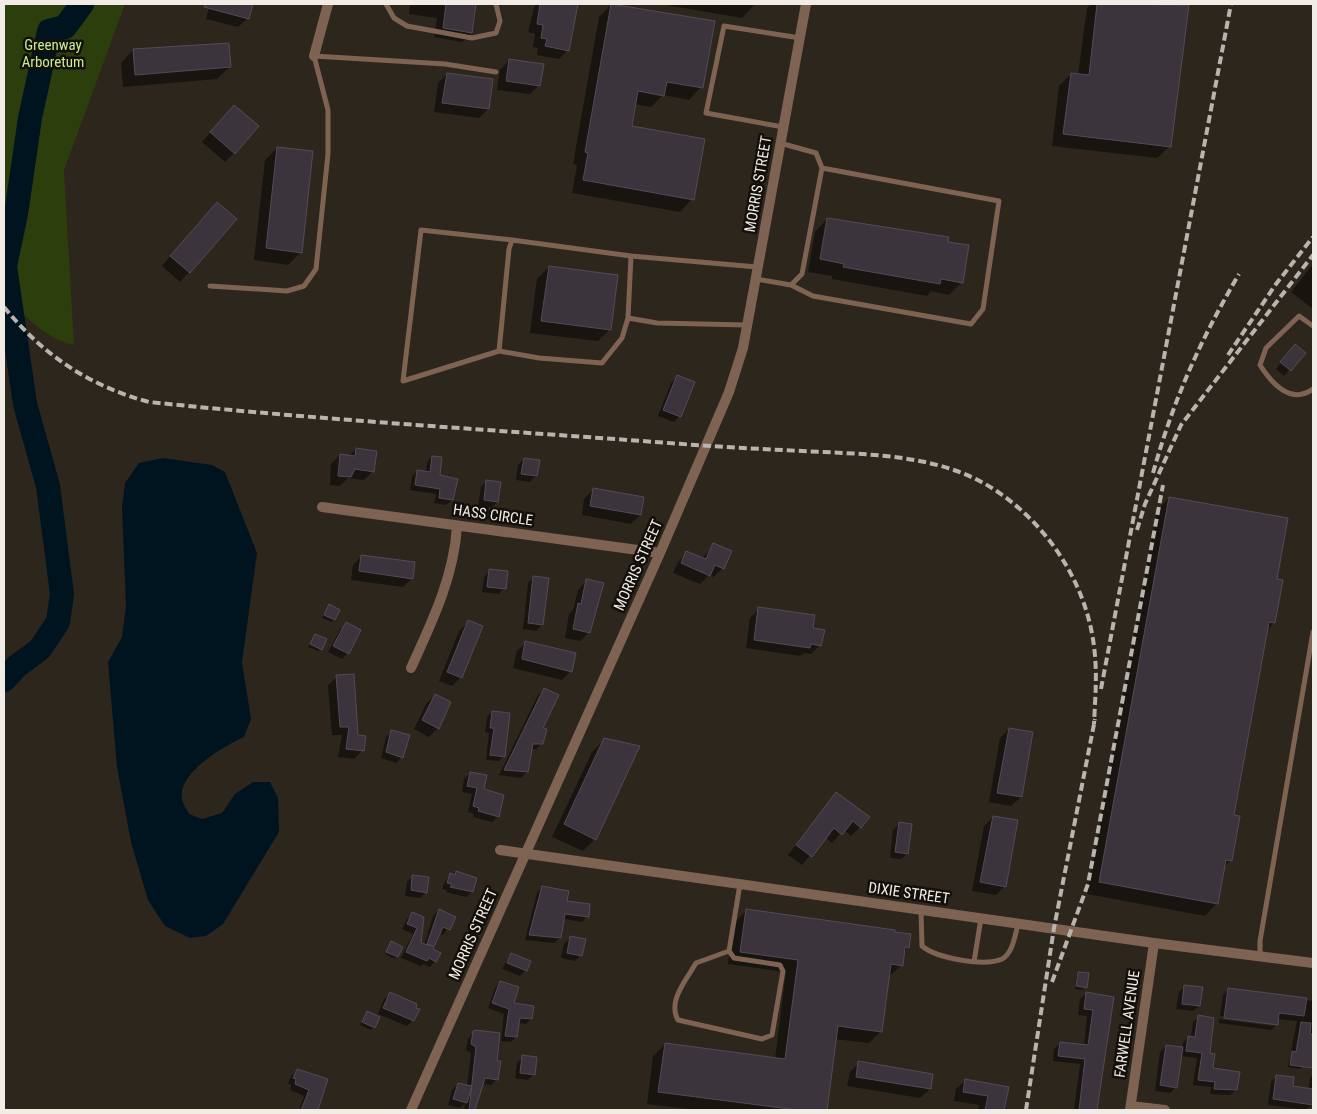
<svg xmlns="http://www.w3.org/2000/svg" width="1317" height="1114" font-family="'Roboto Condensed',sans-serif">
	<style>
		.green { fill: #2d3e0d }
		.water { fill: #001420 }
		.shadow { fill: #0007 }
		.lines { fill: none; stroke-linecap: round; stroke-linejoin: round }
		.river { stroke: #001420; stroke-width: 24 }
		.building { fill: #3b343d; stroke: #534b55 }
		.lane { stroke: #7e6252; stroke-width: 5 }
		.street { stroke: #7e6252; stroke-width: 10 }
		.rail { stroke: #bab4ae; stroke-width: 4; stroke-dasharray: 8 4; stroke-linecap: butt }
		.labels { text-anchor: middle; dominant-baseline: central; stroke-width: 5; stroke-linejoin: round; paint-order: stroke }
		.park-label { font-size: 15px; fill: #c7ec8e; stroke: #130f0b }
		.street-label { font-size: 15px; fill: #f1ece6; stroke: #130f0b }
	</style>
	<rect width="100%" height="100%" fill="#2d261d"/>
	<path class="green" d="M4 4H125L64 170 74 345C44 338 23 315 4 292Z"/>
	<path class="water" d="M163 458 212 465 225 472 257 553 242 662 251 719 244 737C224 746 177 773 182 799 183 804 187 810 189 814L202 819 222 813 235 794 253 782H270L278 798 279 832 223 924 206 936 190 938 165 926 148 900 131 842 117 767 108 662 122 637 126 606 122 507 125 483 139 463Z"/>
	<path class="shadow" d="M210 4H251L248 18 238 27 206 19Z
		M410 4H475L471 33 462 42 434 37 437 18 409 14Z
		M535 4H577L568 50 559 59 537 55 538 48 533 47 535 34 528 32Z
		M612 4 701 87 689 100 663 95 651 107 634 104 630 127 692 199 680 212 572 193 577 165 573 164 599 17Z
		M660 4H755L742 18Z
		M1091 4H1167L1188 6 1170 146 1157 158 1052 146 1059 86 1071 74 1078 75 1087 8Z
		M228 45 230 67 217 79 123 87 121 63 133 50Z
		M509 60 539 85 530 94 497 90 500 70Z
		M447 74 492 80 488 109 479 118 434 112 438 83Z
		M225 115 234 153 225 162 202 142Z
		M277 148 301 252 288 265 254 260 265 160Z
		M208 212 189 272 180 282 162 266Z
		M827 219 947 243 962 282 949 295 931 291 927 296 832 279V276L808 272 815 232Z
		M1313 264V309L1291 292Z
		M549 267 610 329 598 341 530 333 537 279Z
		M1290 352 1304 353 1284 376 1276 369Z
		M677 377 680 416 674 422 658 416 671 383Z
		M356 449 373 471 364 480 348 478 340 486 330 485 331 464 340 455 349 456Z
		M432 457 438 476 452 500 446 505 434 503 436 494 410 490 412 476 417 471 426 473 427 462Z
		M524 459 536 476 530 482 516 480 518 465Z
		M487 481 497 502 491 508 478 506 481 487Z
		M594 489 640 515 631 524 582 515 584 499Z
		M1169 498 1276 580 1274 623 1267 630 1233 816 1231 860 1224 867 1217 903 1205 916 1087 894 1157 510Z
		M714 545 723 568 713 577 709 575 700 584 673 573 678 562 687 553 702 559Z
		M362 556 412 578 403 587 351 580 353 565Z
		M490 571 504 588 499 594 482 592 484 577Z
		M534 577 542 625 536 631 523 629 528 583Z
		M587 580 589 632 580 641 565 638 569 614 573 610 578 590Z
		M329 606 334 620 332 622 322 618Z
		M759 609 812 629 820 645 811 654 804 653 800 656 746 648 750 618Z
		M468 622 461 677 452 686 439 681 459 631Z
		M346 624 348 653 342 659 328 652 340 630Z
		M315 635 321 649 318 651 308 647Z
		M526 642 571 671 562 680 513 668 517 651Z
		M337 677 362 751 354 759 338 757 342 735H332L328 685Z
		M544 689 541 729 542 743 536 749H531L527 772 521 778 499 775 538 695Z
		M435 695 438 728 429 737 414 729 426 704Z
		M492 712 504 756 499 761 486 760 489 733 485 732 487 717Z
		M1009 729 1032 733 1021 797 1011 806 989 802 1000 738Z
		M392 732 402 757 396 763 381 758 386 737Z
		M604 740 595 839 583 851 552 837 592 752Z
		M470 773 498 817 492 822 473 817 474 814 468 812 472 794 462 792 464 779Z
		M836 793 860 827 851 836 844 830 832 843 825 837 802 865 788 855Z
		M993 817 1005 886 996 895 972 891 984 826Z
		M899 824 907 854 901 859 890 858 893 830Z
		M456 872 472 892 466 897 446 892 447 890 442 889 445 881Z
		M413 876 426 892 420 898 405 896 407 882Z
		M542 887 587 916 582 922 563 919 560 938 554 943 525 940 537 893Z
		M439 910 455 918 443 935 439 933 431 950 435 961 430 967 423 964 421 966 401 958 413 934 402 929 407 919 413 914 423 918 419 944 424 945 433 916Z
		M746 911 894 933 908 947 904 951 902 965 888 977 881 1031 869 1043 835 1039 825 1110H695L647 1104 653 1056 665 1044 775 1059 786 972 728 964 734 923Z
		M570 938 581 955 575 961 561 958 564 944Z
		M391 943 397 956 395 959 385 954Z
		M511 954 526 970 520 976 502 969Z
		M1079 973 1086 987 1083 990 1075 989 1076 976Z
		M500 982 512 1004 531 1019 526 1024 518 1023 516 1037 511 1042 501 1041 504 1014 488 1008 495 988Z
		M1185 986 1199 1006 1193 1011 1176 1009 1179 992Z
		M1228 990 1313 1001V1053L1300 1069 1288 1067 1297 1021 1277 1019 1276 1025 1271 1030 1219 1023V1019L1273 1026V1024L1220 1016 1223 995Z
		M1086 993 1112 998 1097 1110H1074L1080 1064 1053 1061 1054 1049 1060 1043 1084 1046 1087 1016 1078 1015 1080 999Z
		M390 994 414 1008 413 1020 407 1026 378 1014 384 999Z
		M367 1013 374 1027 371 1030 360 1025Z
		M1199 1017 1212 1070 1236 1090 1230 1095 1210 1094 1211 1087 1193 1085 1197 1058 1180 1056 1176 1087 1170 1093 1155 1091 1160 1052 1166 1046 1182 1048 1183 1043 1188 1037 1191 1038 1193 1022Z
		M473 1033 495 1062 497 1079 491 1085 482 1084 474 1110H464L465 1103 460 1108 448 1105 452 1090 458 1084 467 1087 471 1053 466 1050 468 1039Z
		M523 1057 534 1074 528 1080 515 1078 517 1063Z
		M859 1063 930 1089 920 1098 847 1086 850 1072Z
		M297 1070 315 1099 311 1110H299L304 1096 290 1090 291 1085 288 1084 291 1076Z
		M1313 1075V1106H1310L1306 1110 1268 1105 1271 1082 1277 1076 1291 1088 1309 1090 1310 1078Z
		M966 1080 1007 1088 1003 1110H978L979 1105 954 1101 956 1089Z"/>
	<g class="lines">
		<path class="river" d="M4 680 17 666 40 649 58 622 62 594 48 486 25 404 5 266 16 214 30 118 49 31 65 27 82 4"/>
	</g>
	<path class="building" d="M205 4H253L249 19 204 7Z
		M446 4H476L472 33 443 28Z
		M540 4H578L569 51 545 46 547 39 541 38 543 25 537 24Z
		M611 4 715 21 703 88 667 82 664 96 638 91 632 126 705 139 694 200 583 180 588 153 585 152Z
		M1097 4 1189 5 1171 147 1063 134 1071 73 1089 75Z
		M229 43 231 67 135 75 133 49Z
		M509 59 544 64 540 86 506 81Z
		M447 73 493 79 489 109 442 103Z
		M234 105 259 126 235 154 210 132Z
		M277 147 313 151 302 253 266 248Z
		M217 202 237 219 190 273 170 256Z
		M827 218 949 237 948 242 969 245 963 283 941 279 940 284 843 267 844 264 820 259Z
		M549 266 618 275 611 330 541 321Z
		M1295 344 1306 353 1291 371 1280 362Z
		M677 375 695 382 681 417 663 410Z
		M356 448 377 451 374 472 355 469 351 477 338 476 340 454 355 456Z
		M432 456 442 457 440 475 458 479 453 500 439 498 440 489 415 485 417 470 430 472Z
		M524 458 540 460 537 476 521 474Z
		M486 480 501 482 498 502 484 500Z
		M593 488 644 497 641 515 590 506Z
		M1169 497 1288 518 1277 579 1283 580 1275 623 1269 622 1234 815 1240 816 1232 861 1226 860 1218 904 1099 882Z
		M713 543 732 551 724 569 715 565 710 576 681 563 686 551 706 559Z
		M361 555 415 562 413 579 359 571Z
		M489 569 508 571 506 589 487 587Z
		M533 576 549 578 543 625 528 623Z
		M586 579 604 583 590 633 573 629 578 603 581 604Z
		M329 604 340 610 335 620 324 615Z
		M758 607 815 615 813 628 825 630 821 646 811 644 810 648 754 640Z
		M468 620 483 626 462 678 447 672Z
		M346 622 361 630 349 654 333 646Z
		M315 634 327 639 322 650 310 644Z
		M525 641 576 653 572 672 522 659Z
		M354 674 358 735 366 736 364 751 346 749 349 727H340L336 675Z
		M544 688 559 695 543 728 547 729 543 744H533L528 772 504 770Z
		M435 694 451 702 439 729 422 720Z
		M492 711 510 713 505 757 490 755 494 728H490Z
		M1009 728 1033 732 1022 797 997 793Z
		M391 730 410 735 403 758 386 752Z
		M604 738 640 746 596 840 564 824Z
		M470 772 487 775 484 789 504 795 499 817 478 811 479 808 473 806 477 788 467 786Z
		M836 792 870 817 861 828 853 821 842 835 834 828 812 857 796 845Z
		M993 816 1018 820 1006 887 980 882Z
		M899 822 912 824 908 854 895 852Z
		M456 871 477 878 473 892 450 887 452 884 447 883 450 873 455 875Z
		M412 875 429 877 427 893 411 890Z
		M542 886 569 891 567 901 590 904 589 917 565 914 561 938 529 935Z
		M439 909 456 917 450 930 443 927 433 949 441 953 436 962 429 958 427 961 406 952 417 928 407 924 412 912 424 917 421 943 433 946 427 944Z
		M746 909 895 930V932L911 934 909 948 905 947 903 966 891 964 882 1032 838 1026 827 1110H797L658 1092 665 1043 785 1059 798 960 740 952Z
		M570 936 586 939 582 956 567 953Z
		M391 941 403 947 398 957 386 952Z
		M511 953 531 961 527 971 507 963Z
		M1078 972 1089 973 1087 988 1076 986Z
		M500 981 519 987 514 1003 534 1006 532 1019 520 1018 517 1037 505 1036 509 1009 492 1003Z
		M1184 985 1203 987 1200 1006 1182 1004Z
		M1228 988 1307 998 1304 1016 1279 1013 1278 1025 1224 1018Z
		M390 992 417 1004 416 1008 420 1009 414 1021 383 1008Z
		M1086 992 1114 997 1097 1110H1079L1085 1059 1058 1056 1060 1042 1088 1045 1093 1010 1084 1009Z
		M367 1011 380 1017 375 1028 362 1022Z
		M1198 1015 1214 1018 1210 1053 1215 1054 1213 1068 1240 1072 1237 1090 1214 1089 1215 1082 1198 1080 1202 1053 1186 1051 1188 1036 1195 1037Z
		M1301 1022 1311 1023 1310 1034 1313 1035V1068L1290 1065 1292 1051 1296 1052Z
		M476 1030 500 1033 497 1061H501L498 1080 485 1078 475 1110H469L476 1047 471 1044 473 1031Z
		M1166 1045 1183 1047 1177 1088 1160 1085Z
		M522 1055 537 1057 535 1075 520 1073Z
		M858 1061 933 1074 931 1089 856 1077Z
		M297 1069 328 1079 318 1110H301L309 1090 295 1084 296 1079 293 1078Z
		M1276 1075 1294 1077 1293 1086 1313 1089V1105L1273 1099Z
		M965 1079 1009 1087 1004 1110H985L988 1096 963 1092Z
		M458 1083 472 1086 467 1103 453 1099Z"/>
	<g class="lines">
		<path class="lane" d="M386 4 394 18 407 26 472 38 496 33 500 21 496 4
			M783 127 706 113 724 26 800 38
			M756 279 791 285 802 274 822 168 816 153 780 143
			M791 285 813 296 971 324 983 309 999 201 822 168
			M210 286 287 291 304 286 316 269 328 154V110L314 56 445 64 496 72
			M628 318 622 338 602 363 539 358 499 351 509 249 512 240 631 256
			M747 325 657 323 628 318 631 256 757 267
			M1313 326 1299 316 1266 348 1260 365C1272 384 1291 405 1313 389
			M499 351 403 381 421 230 512 240
			M921 910 922 946C936 958 984 967 1002 959 1013 953 1015 935 1018 924
			M729 951 696 963C687 979 667 1001 678 1020L762 1039 772 1035 783 971 780 965 734 958 729 951 740 884
			M1260 956V941L1313 632
			M974 962 981 918"/>
		<path class="street" d="M314 56 328 4
			M322 507 660 553
			M411 668C432 622 454 577 457 526
			M500 850 1154 943 1313 963
			M1131 1106 1165 1110
			M411 1110 660 553 729 392 743 348 806 4
			M1130 1110 1154 943"/>
		<path class="rail" d="M4 307C43 355 89 386 149 402 331 421 513 431 695 445 738 448 781 450 824 452 884 455 947 457 998 492 1052 529 1090 590 1095 656 1097 679 1095 701 1094 724
			M1228 355 1276 284 1313 237
			M1153 473C1174 398 1200 341 1239 274
			M1137 530 1145 504 1181 425 1313 255
			M1101 689 1231 4
			M1052 982 1088 884 1163 485
			M1026 1110 1054 928 1095 719"/>
	</g>
	<g class="labels">
		<g class="park-label">
			<text x="53" y="45">Greenway<tspan x="53" dy="17">Arboretum</tspan></text>
		</g>
		<g class="street-label">
			<text transform="translate(758 184) rotate(-80)">MORRIS STREET</text>
			<text transform="translate(493 515) rotate(8)">HASS CIRCLE</text>
			<text transform="translate(638 565) rotate(-66)">MORRIS STREET</text>
			<text transform="translate(909 893) rotate(8)">DIXIE STREET</text>
			<text transform="translate(473 934) rotate(-66)">MORRIS STREET</text>
			<text transform="translate(1127 1024) rotate(-82)">FARWELL AVENUE</text>
		</g>
	</g>
	<rect width="1317" height="1114" fill="none" stroke="#f1ece6" stroke-width="10"/>
</svg>
